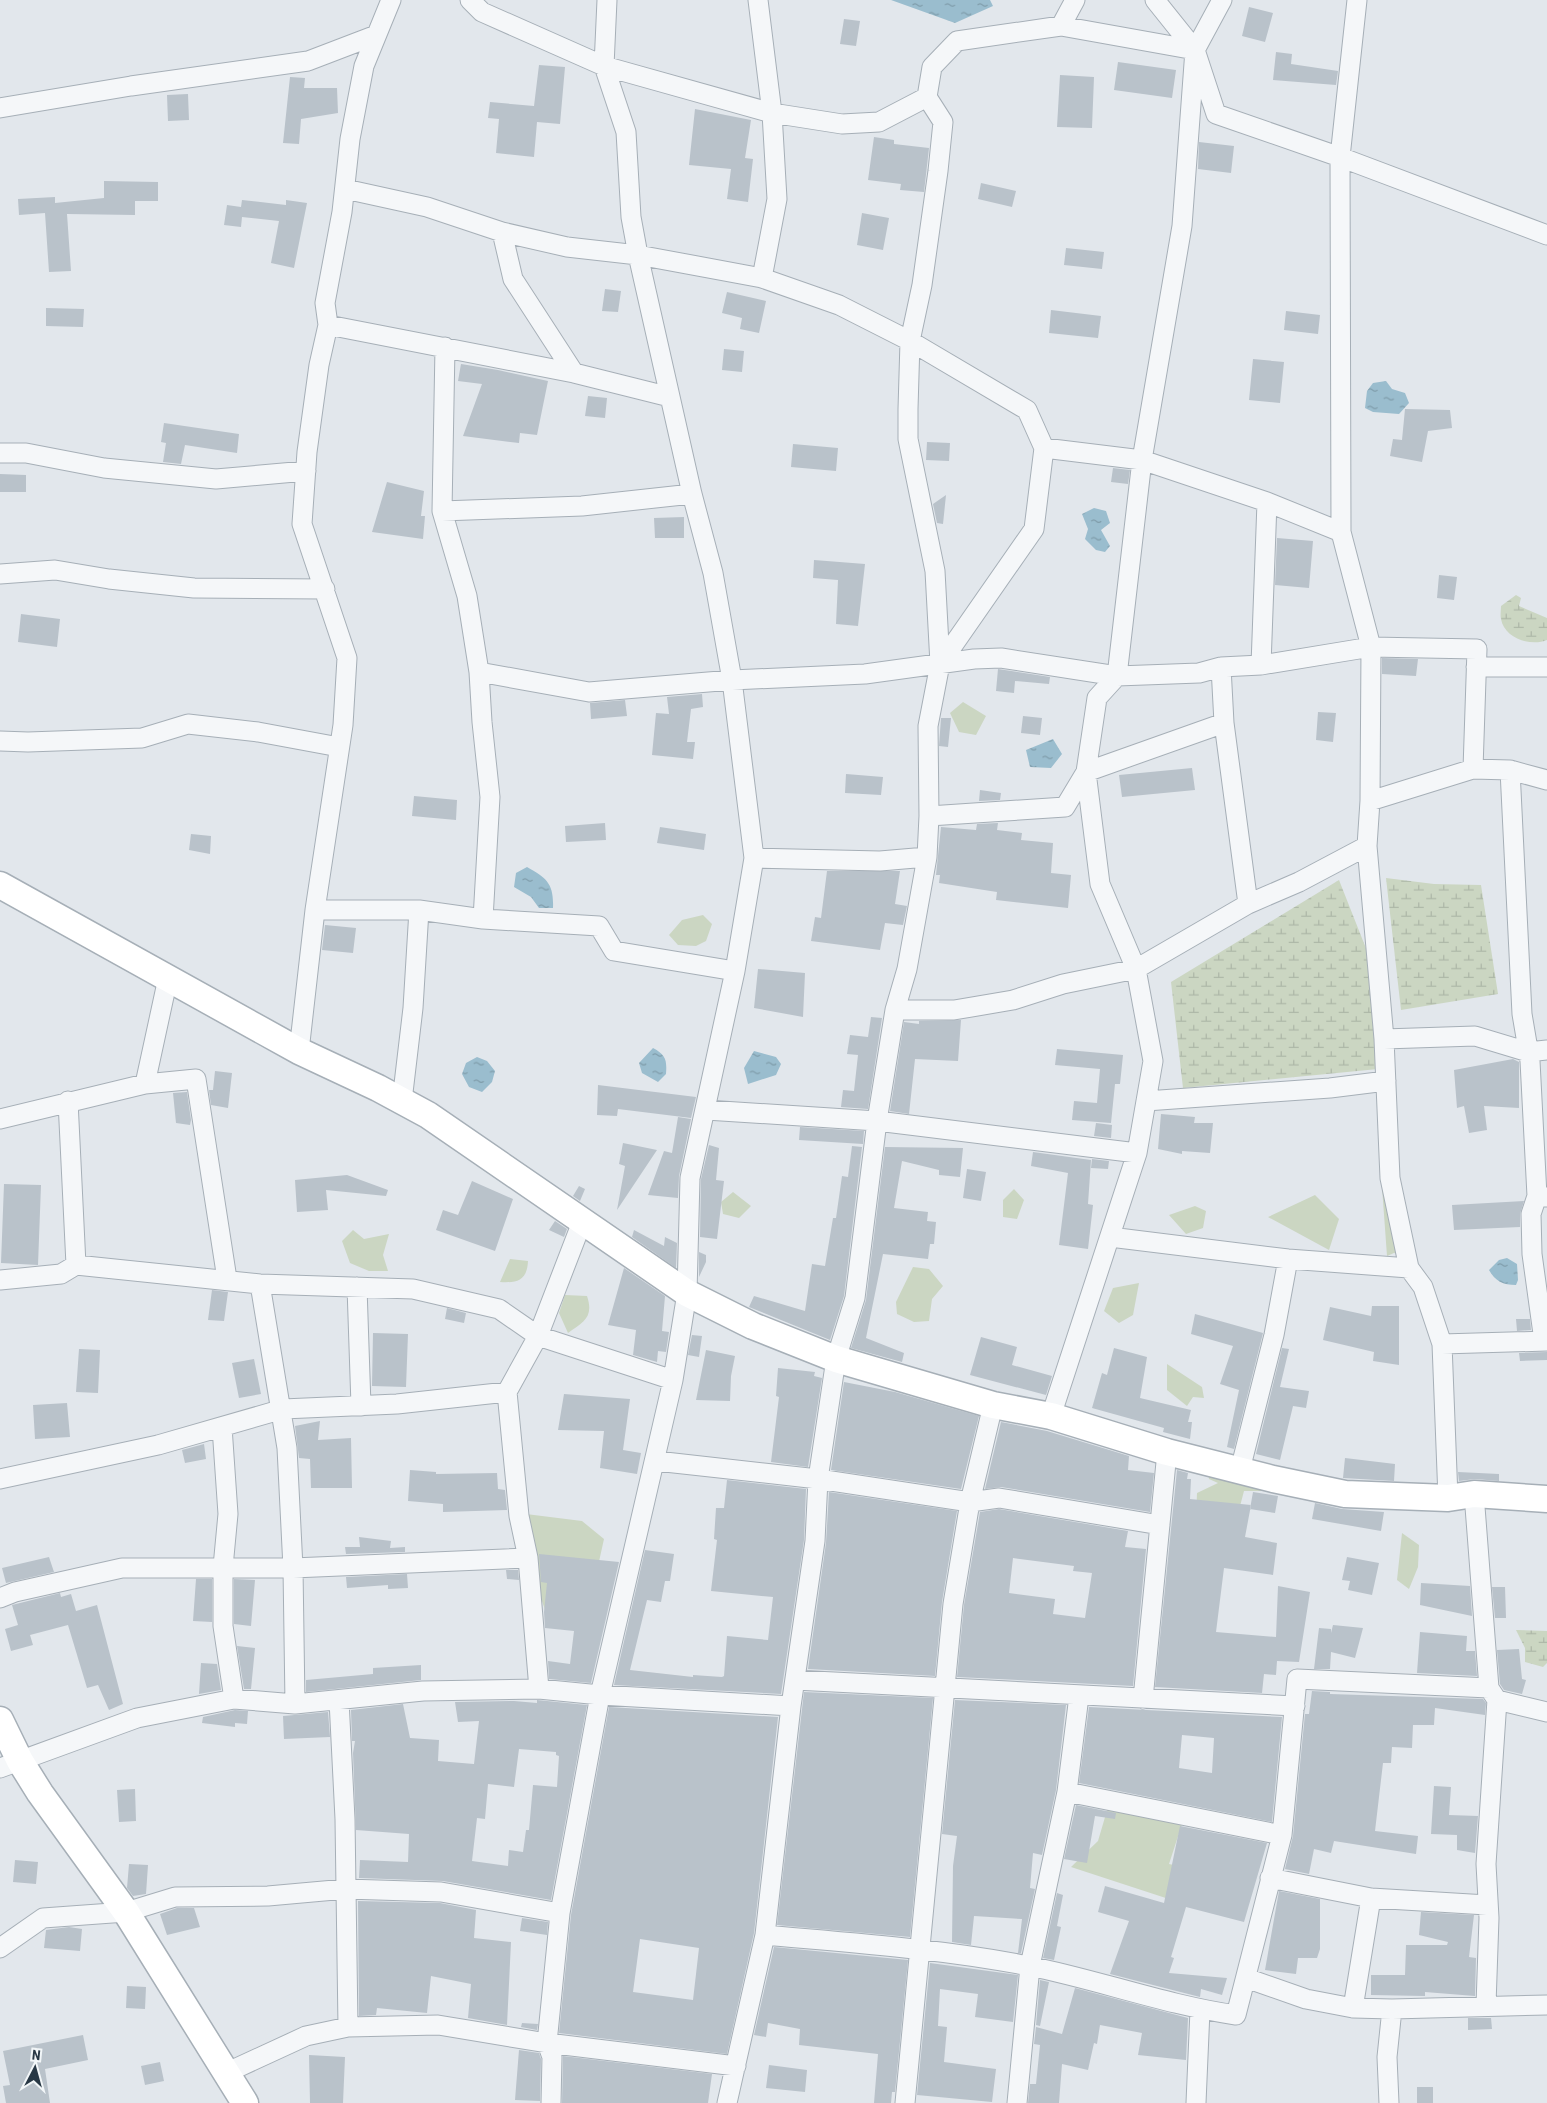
<svg xmlns="http://www.w3.org/2000/svg" width="1547" height="2103" font-family="'Roboto Condensed',sans-serif">
	<style>
		.green { fill: #cbd6c2 }
		.wetland { fill: url(#wetland-marsh) }
		.water { fill: url(#water-ripples) }
		.building { fill: #b9c2ca; fill-rule: evenodd }
		.lines { fill: none; stroke-linecap: round; stroke-linejoin: round }
		.street-casing { stroke: #a6afb7; stroke-width: 21 }
		.secondary-casing { stroke: #a6afb7; stroke-width: 29 }
		.street { stroke: #f5f7f9; stroke-width: 19 }
		.secondary { stroke: #fff; stroke-width: 26 }
	</style>
	<defs>
		<pattern id="wetland-marsh" width="20" height="14" patternUnits="userSpaceOnUse" patternTransform="scale(1.25)"><rect width="20" height="14" fill="#cbd6c2"/><path d="M1 5h8M5 5V1M11 12h8M15 12V8" fill="none" stroke="#aeb8a8"/></pattern>
		<pattern id="water-ripples" width="26" height="14" patternUnits="userSpaceOnUse" patternTransform="scale(1.25)"><rect width="26" height="14" fill="#9abdce"/><path d="M2 4q2-2 4 0t4 0M15 11q2-2 4 0t4 0" fill="none" stroke="#7e9ba9"/></pattern>
	</defs>
	<rect width="100%" height="100%" fill="#e2e7ec"/>
	<path class="green" d="M963 702 986 716 976 735 959 732 950 713Z
		M703 915 712 924 706 941 696 946 678 945 669 935 682 920Z
		M1385 1169 1402 1255 1394 1253 1387 1256 1382 1187Z
		M1014 1189 1024 1200 1017 1219 1003 1217V1200Z
		M733 1192 751 1206 739 1218 723 1214 721 1202Z
		M1315 1195 1339 1219 1329 1250 1268 1217Z
		M1195 1206 1206 1211 1203 1228 1186 1234 1169 1215Z
		M353 1230 364 1239 389 1234 383 1255 388 1271H369L350 1263 342 1241Z
		M510 1259 528 1261C527 1281 517 1283 500 1282Z
		M913 1267 929 1269 943 1286 932 1299 929 1321 914 1322 897 1314 896 1302Z
		M1139 1283 1133 1315 1119 1323 1104 1311 1113 1288Z
		M565 1295 587 1296C594 1317 584 1322 568 1333L559 1313Z
		M1167 1364 1202 1387 1204 1398 1193 1397 1187 1406 1167 1390Z
		M1208 1469 1272 1491H1244L1239 1510 1195 1544 1197 1493 1218 1483 1209 1479Z
		M526 1514 582 1521 604 1539 594 1584 548 1618 537 1587Z
		M1402 1533 1419 1545 1418 1567 1409 1589 1397 1580Z
		M1108 1807 1182 1824 1169 1864 1201 1871 1181 1903 1071 1867 1098 1841Z"/>
	<path class="wetland" d="M1516 595 1521 598 1519 606 1547 618V640C1531 647 1504 638 1501 619 1500 615 1501 610 1501 606Z
		M1386 878 1434 884 1481 885 1498 994 1401 1010Z
		M1339 880 1369 956 1378 1069 1183 1088 1171 982Z
		M1516 1630 1547 1631V1663L1543 1667 1525 1662V1648Z"/>
	<path class="water" d="M891 0H990L993 6 955 23Z
		M1386 381 1392 389 1405 393 1409 403 1399 414 1373 412 1365 408 1367 391 1373 383Z
		M1094 508 1106 511 1110 523 1101 530 1110 546 1105 552 1096 550 1085 539 1088 529 1082 514Z
		M1053 739 1062 754 1051 768 1030 767 1026 750Z
		M527 867C547 878 554 884 553 908H539L531 897 514 887 516 873Z
		M653 1048C666 1055 667 1060 666 1074L658 1082 642 1073 639 1063Z
		M754 1051 776 1057 781 1064 776 1075 748 1084 744 1068Z
		M477 1057 487 1061 495 1071 492 1082 482 1092 469 1087 462 1074 466 1063Z
		M1507 1258 1517 1264 1518 1280 1516 1285C1503 1285 1495 1281 1489 1270L1499 1260Z"/>
	<path class="building" d="M1249 7 1273 13 1265 42 1242 36Z
		M844 19 860 21 856 46 840 44Z
		M1276 52 1292 54 1291 64 1338 71 1336 85 1273 80Z
		M1118 62 1176 70 1172 98 1114 90Z
		M539 65 565 67 560 124 537 122 534 157 496 153 499 119 488 118 490 102 534 106Z
		M1060 75 1094 77 1092 128 1057 127Z
		M290 77 305 78 304 88H337L338 113 301 119 299 144 283 143Z
		M188 94 189 120 168 121 167 95Z
		M695 109 751 120 745 158 753 159 748 202 727 199 731 169 689 165Z
		M874 137 894 140V144L929 148 924 192 900 190 901 184 868 180Z
		M1199 142 1234 146 1231 173 1198 169Z
		M104 181 158 182V201H135V215L67 214 71 271 49 272 45 213 19 215 18 199 55 197V203L104 198Z
		M981 183 1016 191 1012 207 978 199Z
		M242 200 286 205V200L307 203 294 268 271 263 279 221 242 217 241 227 224 225 227 205 241 207Z
		M862 213 889 218 883 250 857 245Z
		M1066 248 1104 252 1102 269 1064 265Z
		M605 289 621 291 618 312 602 311Z
		M727 292 766 301 759 333 740 329 742 318 722 313Z
		M46 308 84 309 83 327 46 326Z
		M1051 310 1101 316 1098 338 1049 333Z
		M1286 311 1320 315 1318 334 1284 330Z
		M724 349 744 351 742 372 722 370Z
		M1253 359 1284 362 1280 403 1249 400Z
		M461 364 498 370 548 381 537 435 520 433 519 443 463 436 482 384 458 381Z
		M588 396 607 398 605 418 585 416Z
		M1405 409 1450 410 1452 428 1428 431 1422 462 1390 456 1393 439 1402 440Z
		M164 423 239 434 237 453 185 445 181 464 163 462 166 443 161 442Z
		M927 442 950 443 949 461 926 460Z
		M793 444 838 448 836 471 791 467Z
		M1113 468 1130 470 1128 484 1111 482Z
		M0 474 26 475V492H0Z
		M387 482 424 491 421 516H425L423 539 372 532Z
		M946 495 943 524 937 523 933 504Z
		M684 517V538H655L654 518Z
		M1277 538 1313 541 1309 588 1275 585Z
		M814 560 865 564 858 626 836 624 838 580 813 578Z
		M1439 575 1457 577 1454 600 1437 598Z
		M21 614 60 619 57 647 18 642Z
		M1382 658 1418 659 1416 676 1382 674Z
		M998 669 1050 677 1049 684 1015 681 1014 693 996 691Z
		M702 694 703 707 691 709 687 742H695L693 759 652 755 656 713 669 714 667 697Z
		M625 700 627 716 591 719 590 703Z
		M1318 712 1336 713 1333 742 1316 740Z
		M1023 716 1042 718 1040 735 1021 733Z
		M941 718H951L948 747 939 746Z
		M1192 768 1195 790 1122 797 1119 775Z
		M846 774 883 777 881 795 845 793Z
		M980 790 1001 793 1000 800 979 801Z
		M414 796 457 800 456 820 412 816Z
		M605 823 606 840 566 842 565 826Z
		M998 823 997 830 1022 833 1021 840 1053 843 1051 873 1071 875 1068 908 996 900 997 892 939 883 940 875H936L941 827 976 830 977 824Z
		M660 827 706 834 704 850 657 843Z
		M191 834 211 836 210 854 189 850Z
		M827 871H900L895 904 907 906 903 925 885 923 880 950 811 941 815 917 821 918Z
		M325 925 356 928 353 953 322 950Z
		M758 969 805 973 803 1017 754 1008Z
		M871 1017 882 1018 868 1109 841 1107 843 1090 854 1091 858 1055 847 1054 850 1035 868 1037Z
		M961 1020 958 1061 915 1059 909 1114 890 1111 904 1022 919 1024V1021Z
		M1057 1049 1123 1055 1120 1084H1115L1111 1123 1072 1120 1074 1101 1097 1103 1100 1069 1055 1065Z
		M1513 1059 1519 1062V1108L1484 1106 1487 1130 1469 1133 1464 1106 1457 1108 1454 1070Z
		M215 1071 232 1073 228 1108 211 1105 209 1090H213Z
		M598 1085 696 1097 691 1118 618 1109 617 1116 597 1115Z
		M187 1092 191 1120 190 1125 176 1123 173 1093Z
		M1161 1114 1195 1117 1194 1123H1213L1210 1153 1182 1151V1154L1158 1149Z
		M678 1117 691 1119 679 1176 678 1198 648 1195 664 1151 672 1153Z
		M1096 1123 1112 1125 1111 1138 1094 1136Z
		M800 1127 864 1131 863 1144 799 1140Z
		M623 1143 657 1150 617 1210 625 1166 619 1164Z
		M709 1145 719 1148 716 1180 724 1181 717 1239 700 1237 701 1179Z
		M852 1146 862 1147 844 1296 830 1340 749 1307 754 1296 805 1311 812 1264 825 1266 833 1218H836L842 1176 848 1177Z
		M885 1147 963 1148 960 1177 939 1175V1170L902 1161 894 1208 928 1212 927 1221 936 1222 934 1244H930L928 1259 883 1254 866 1338 904 1353 902 1362 851 1348 866 1300Z
		M1033 1152 1091 1160 1088 1204 1093 1205 1088 1249 1059 1245 1068 1173 1031 1166Z
		M1092 1159 1109 1161 1108 1169 1091 1168Z
		M967 1169 986 1172 981 1201 963 1198Z
		M347 1175 388 1190 386 1196 326 1190 328 1210 297 1212 295 1180Z
		M472 1181 513 1199 495 1251 436 1230 443 1210 458 1215Z
		M4 1184 41 1185 38 1265 1 1263Z
		M579 1186 585 1189 580 1201 573 1196Z
		M1524 1201 1520 1214V1227L1454 1230 1452 1205Z
		M555 1221 567 1229 564 1237 549 1230Z
		M634 1230 664 1246 665 1237 677 1243 676 1268 632 1237Z
		M699 1252 706 1255V1262L699 1277Z
		M624 1268 665 1296 662 1331 669 1332 666 1352 658 1351 657 1362 633 1355 636 1330 608 1325Z
		M212 1290 228 1292 224 1321 208 1320Z
		M1372 1306H1399V1365L1373 1361 1374 1352 1323 1340 1330 1307 1371 1316Z
		M447 1308 466 1313 464 1323 445 1319Z
		M1195 1314 1263 1333 1234 1449 1227 1447 1239 1390 1220 1384 1233 1346 1191 1334Z
		M1516 1319H1530L1531 1330 1517 1331Z
		M373 1333 408 1334 406 1387 372 1386Z
		M692 1335 702 1336 699 1357 688 1355Z
		M981 1337 1017 1347 1012 1365 1052 1376 1046 1395 970 1375Z
		M1114 1348 1147 1357 1140 1398 1191 1410 1188 1422H1192L1190 1439 1163 1432 1164 1428 1092 1408 1102 1373 1107 1375Z
		M1282 1348 1289 1349 1280 1387 1309 1391 1306 1408 1293 1406 1280 1460 1256 1454Z
		M79 1349 100 1350 98 1393 76 1392Z
		M706 1350 735 1356 731 1376 730 1401 696 1400Z
		M1547 1352V1360L1520 1361 1519 1353Z
		M254 1359 261 1394 239 1398 232 1363Z
		M778 1368 815 1372 814 1376 822 1378 808 1467 771 1462 779 1397 776 1396Z
		M844 1382 895 1392 979 1416 961 1489 831 1470Z
		M564 1394 630 1399 623 1450 641 1453 637 1474 600 1468 604 1431 558 1430Z
		M67 1403 70 1437 35 1439 33 1405Z
		M320 1421 318 1440 351 1438 352 1488H311L310 1459 299 1458 295 1426Z
		M1001 1422 1047 1431 1129 1456 1128 1470 1154 1473 1150 1512 1001 1487 985 1489Z
		M204 1444 206 1459 185 1463 182 1450Z
		M1345 1458 1395 1464 1394 1481 1343 1478Z
		M410 1470 436 1472V1474L497 1473 498 1489 505 1490 507 1510 443 1512V1504L408 1501Z
		M1177 1470 1188 1473 1187 1479H1191L1190 1499 1251 1505 1245 1537 1277 1543 1273 1575 1224 1568 1216 1632 1276 1637 1278 1586 1310 1592 1299 1662 1277 1661 1276 1675 1264 1674 1262 1693 1155 1687Z
		M1458 1472 1499 1474V1481L1475 1479 1459 1481Z
		M727 1480 806 1489 804 1540 781 1694 614 1685 645 1550 674 1554 670 1581H665L661 1602 647 1600 630 1670 693 1677V1675L722 1677 724 1676 727 1636 768 1640 773 1597 711 1591 717 1540 714 1539 716 1508H724Z
		M829 1492 957 1511 942 1602 935 1676 808 1669 826 1543Z
		M1253 1492 1278 1496 1275 1513 1250 1509Z
		M1315 1503 1342 1509 1384 1512 1381 1531 1312 1519Z
		M999 1509 1128 1531 1125 1547 1146 1549 1133 1686 957 1677 964 1605 980 1512ZM1013 1558 1074 1566 1073 1571 1092 1573 1085 1618 1053 1614 1055 1599 1009 1593Z
		M359 1537 391 1541 390 1548 405 1547V1552L346 1554 345 1547H360Z
		M539 1554 619 1562 591 1683 549 1679 548 1661 570 1664 574 1631 545 1628 544 1612 547 1583 541 1582Z
		M49 1557 54 1572 6 1583 2 1568Z
		M1347 1557 1379 1563 1372 1595 1348 1590 1350 1581 1342 1580Z
		M506 1570H518L519 1580 507 1579Z
		M407 1574 408 1588 388 1589V1585L347 1588 346 1577Z
		M196 1579H212V1622L193 1621Z
		M234 1579 255 1580 251 1626 234 1624Z
		M1421 1583 1470 1586 1472 1616 1420 1605Z
		M1492 1587H1505L1506 1618H1495Z
		M60 1593 61 1597 71 1594 76 1611 97 1605 123 1704 109 1710 98 1685 87 1688 68 1625 30 1635 33 1645 11 1651 5 1629 18 1625 12 1605Z
		M1333 1625 1363 1628 1355 1658 1331 1652 1330 1669H1314L1319 1628 1331 1629V1633Z
		M1420 1632 1467 1636 1466 1651H1475L1477 1676 1417 1673Z
		M237 1646 255 1648 251 1689H244Z
		M1519 1649 1522 1679 1526 1680 1522 1694 1504 1690 1500 1684 1497 1650Z
		M201 1663 217 1664 221 1690 199 1694Z
		M421 1665V1680L306 1692V1680L373 1674V1668Z
		M1312 1691 1330 1692V1694L1483 1699 1486 1703 1485 1715 1435 1708 1434 1725H1413L1412 1748 1392 1747 1391 1763H1383L1375 1831 1418 1836 1416 1854 1334 1841 1331 1853 1314 1849 1309 1874 1285 1869 1293 1836 1305 1714H1309Z
		M804 1692 933 1698 910 1937 777 1925Z
		M537 1700 587 1705 551 1900 443 1881 359 1878 360 1860 408 1862 409 1834 356 1830 353 1753 355 1741H352L351 1710 403 1704 410 1738 439 1740 438 1761 474 1764 479 1721 458 1722 455 1702 514 1701 537 1703ZM519 1749 556 1752V1755L559 1756 557 1787 533 1785 529 1830H526L523 1852 509 1850 508 1866 472 1861 477 1818 485 1819 488 1784 514 1787Z
		M955 1700 1066 1705 1056 1790 1042 1855 1033 1853 1030 1888 1035 1889 1021 1953H1018L1022 1919 974 1916 971 1945 952 1942 953 1866 957 1836 942 1834Z
		M609 1707 778 1717 754 1933 727 2054 559 2033 571 1915ZM640 1939 699 1948 693 2000 633 1992Z
		M1089 1707 1282 1717 1272 1822 1079 1783ZM1182 1735 1214 1738 1212 1773 1179 1768Z
		M235 1710 248 1711 247 1724 235 1723V1727L202 1723 203 1717Z
		M328 1712 330 1737 284 1739 283 1716Z
		M1434 1786 1451 1787 1449 1815 1478 1816 1475 1853 1457 1850V1835L1431 1834Z
		M135 1789 136 1821 119 1822 117 1790Z
		M1076 1805 1116 1813 1115 1819 1095 1816 1087 1863 1064 1859Z
		M1180 1826 1267 1843 1244 1922 1186 1907 1171 1957 1174 1958 1169 1973 1227 1978 1222 1995 1201 1989 1200 1997 1110 1974 1129 1921 1098 1912 1105 1886 1164 1903Z
		M15 1860 38 1862 36 1884 13 1882Z
		M129 1864 148 1865 146 1894 133 1896 127 1888Z
		M1279 1891 1320 1899V1949L1317 1958H1298L1296 1974 1265 1970Z
		M1057 1893 1063 1895 1057 1926 1061 1927 1054 1960 1043 1958Z
		M358 1901 440 1903 476 1910 474 1938 511 1942 507 2025 468 2018 471 1984 431 1976 427 2013 377 2008 376 2015 359 2016Z
		M177 1908H194L200 1927 167 1935 160 1914Z
		M1421 1912 1474 1915 1469 1957 1476 1958 1475 1996 1425 1992V1996L1371 1995V1975H1405L1406 1945H1447L1448 1942 1419 1935Z
		M522 1918 548 1922 547 1935 520 1931Z
		M69 1927 82 1929 80 1951 44 1948 46 1930Z
		M774 1947 908 1960 895 2092H892L891 2103H874L878 2054 799 2045 800 2029 768 2023 766 2037 754 2035Z
		M930 1963 1018 1975 1013 2022 975 2017 978 1994 940 1989 938 2026 947 2027 944 2062 996 2069 992 2102 917 2095Z
		M1040 1980 1049 1982 1040 2026 1036 2025Z
		M127 1986 146 1987 145 2009 126 2008Z
		M1075 1988 1188 2018 1186 2060 1138 2055 1142 2033 1100 2025 1097 2044 1094 2043 1088 2070 1062 2064 1059 2103H1028L1030 2084H1036L1040 2045 1034 2044 1036 2027 1062 2034Z
		M1468 2018H1491L1492 2029 1468 2030Z
		M522 2023 538 2024 537 2030 521 2027Z
		M83 2035 88 2060 45 2069 50 2103H6L3 2086 10 2085 3 2051Z
		M519 2050 539 2053 541 2059 540 2101 515 2100Z
		M309 2055 345 2057 343 2103H310Z
		M563 2056 712 2074 708 2103H562Z
		M160 2062 164 2081 145 2085 141 2066Z
		M769 2065 807 2070 805 2092 766 2088Z
		M1417 2087H1433V2103H1417Z"/>
	<g class="lines">
		<defs>
			<path id="street" d="M470 0 482 12 604 66 772 113 842 124 879 122 927 97 932 67 957 41 1061 26 1195 50 1216 114 1340 157 1547 235
				M758 0 772 113 777 199 762 278
				M1155 0 1195 50
				M1357 0 1340 157 1341 532 1371 647 1370 801 1367 846 1384 1039 1390 1178 1409 1268 1423 1287 1442 1344 1448 1498
				M1061 26 1075 0
				M0 108 131 86 308 61 376 35
				M345 189 427 207 502 232 513 279 574 373
				M502 232 567 247 638 255 762 278 839 305 910 341 1027 410 1044 448
				M328 325 574 373 670 397
				M445 347 442 511 467 596 479 672 482 722 490 797 483 919
				M0 453H26L104 468 216 479 306 471
				M442 511 582 506 692 494
				M0 574 55 570 109 579 194 588 325 589
				M940 664 1034 529 1044 448 1142 460 1267 502 1341 532
				M1261 665 1267 502
				M1221 667 1224 723 1248 904
				M1476 667H1547
				M479 672 589 692 732 680 865 674 974 659 1001 658 1117 676 1199 673 1221 667 1261 665 1371 647 1477 649 1473 769
				M0 741 28 742 142 738 188 724 258 732 339 747
				M1510 770 1522 1014 1530 1061 1537 1196
				M1370 801 1473 769 1510 770 1547 780
				M929 816 1065 807 1086 772 1224 723
				M754 858 880 861 927 857
				M315 910H419L483 919 599 926 614 951 735 971
				M895 1010H954L1013 1000 1063 984 1136 969 1248 904 1299 882 1367 846
				M1384 1039 1475 1036 1528 1052 1547 1050
				M299 1051 315 910 343 725 347 658 302 524 307 452 319 365 328 325 325 303 342 212 350 139 364 66 391 0
				M145 1084 168 978
				M68 1101 76 1265
				M402 1101 413 1008 419 910
				M1146 1101 1330 1088 1386 1081
				M706 1110 877 1121 1137 1153
				M0 1119 145 1084 196 1079 227 1279
				M1110 1237 1288 1259 1409 1268
				M0 1280 61 1274 76 1265 260 1284 413 1289 499 1309 538 1336 673 1380
				M260 1284 287 1448 293 1568 295 1704
				M357 1287 361 1406
				M1544 1341 1532 1254 1531 1214 1537 1196 1547 1197
				M1442 1344 1547 1341
				M1051 1416 1137 1153 1153 1061 1136 969 1100 884 1086 772 1097 698 1117 676 1142 460 1182 226 1195 50 1222 0
				M222 1427 228 1514 223 1567V1626L234 1699
				M656 1461 818 1479 970 1502 999 1498 1160 1525
				M1240 1470 1274 1335 1288 1259
				M0 1479 158 1445 283 1409 397 1404 507 1392
				M1474 1494 1489 1688 1497 1700 1486 1864 1489 1918 1486 2005
				M0 1598 15 1592 122 1568H293L528 1558
				M795 1680 1295 1706
				M539 1689 528 1558 519 1516 507 1392 538 1336 582 1222
				M1143 1699 1167 1452
				M339 1700 345 1819 348 2027
				M1497 1700 1547 1712
				M0 1768 137 1718 234 1699 295 1704 423 1691 539 1689 600 1695 791 1706
				M1067 1792 1282 1835
				M1270 1878 1371 1898 1487 1905
				M765 1935C854 1943 942 1949 1029 1966 1099 1980 1166 2005 1236 2015L1282 1835 1297 1679 1489 1688
				M0 1948 43 1918 126 1912 175 1897 268 1896 346 1889 441 1892 560 1913
				M1246 1978 1306 1999 1353 2008 1392 2009 1547 2005
				M1353 2008 1371 1898
				M228 2072 306 2036 348 2027 438 2025 547 2043 736 2066
				M551 2103 552 2057 547 2043 560 1913 600 1695 673 1380 687 1293 690 1178 735 971 754 858 732 680 713 573 692 494 638 255 631 217 626 132 604 66 607 0
				M727 2103 765 1935 791 1706 815 1541 818 1479 836 1359 855 1298 877 1121 895 1010 907 969 927 857 929 816 928 726 940 664 935 571 908 439V409L910 341 922 285 938 171 943 122 927 97
				M905 2103 953 1604 970 1502 993 1405
				M1017 2103 1030 1966 1067 1792 1079 1696
				M1196 2103 1200 2010
				M1389 2103 1387 2057 1392 2009"/>
			<path id="secondary" d="M0 885 299 1051 378 1088 428 1115 687 1293 753 1326 836 1359 993 1405 1051 1416 1167 1452 1273 1479 1345 1494 1448 1498 1474 1494 1547 1499
				M0 1720 20 1761 40 1793 126 1912 245 2103"/>
		</defs>
		<use href="#street" class="street-casing"/>
		<use href="#secondary" class="secondary-casing"/>
		<use href="#street" class="street"/>
		<use href="#secondary" class="secondary"/>
	</g>
	<g transform="translate(35 2068) rotate(6)" stroke="#f2f6f8" stroke-width="4" paint-order="stroke">
	<path d="M0-4L9 19L0 12L-9 19Z" fill="#283845"/>
	<text y="-8" font-size="14" font-weight="bold" text-anchor="middle" fill="#283845">N</text>
	</g>
</svg>
